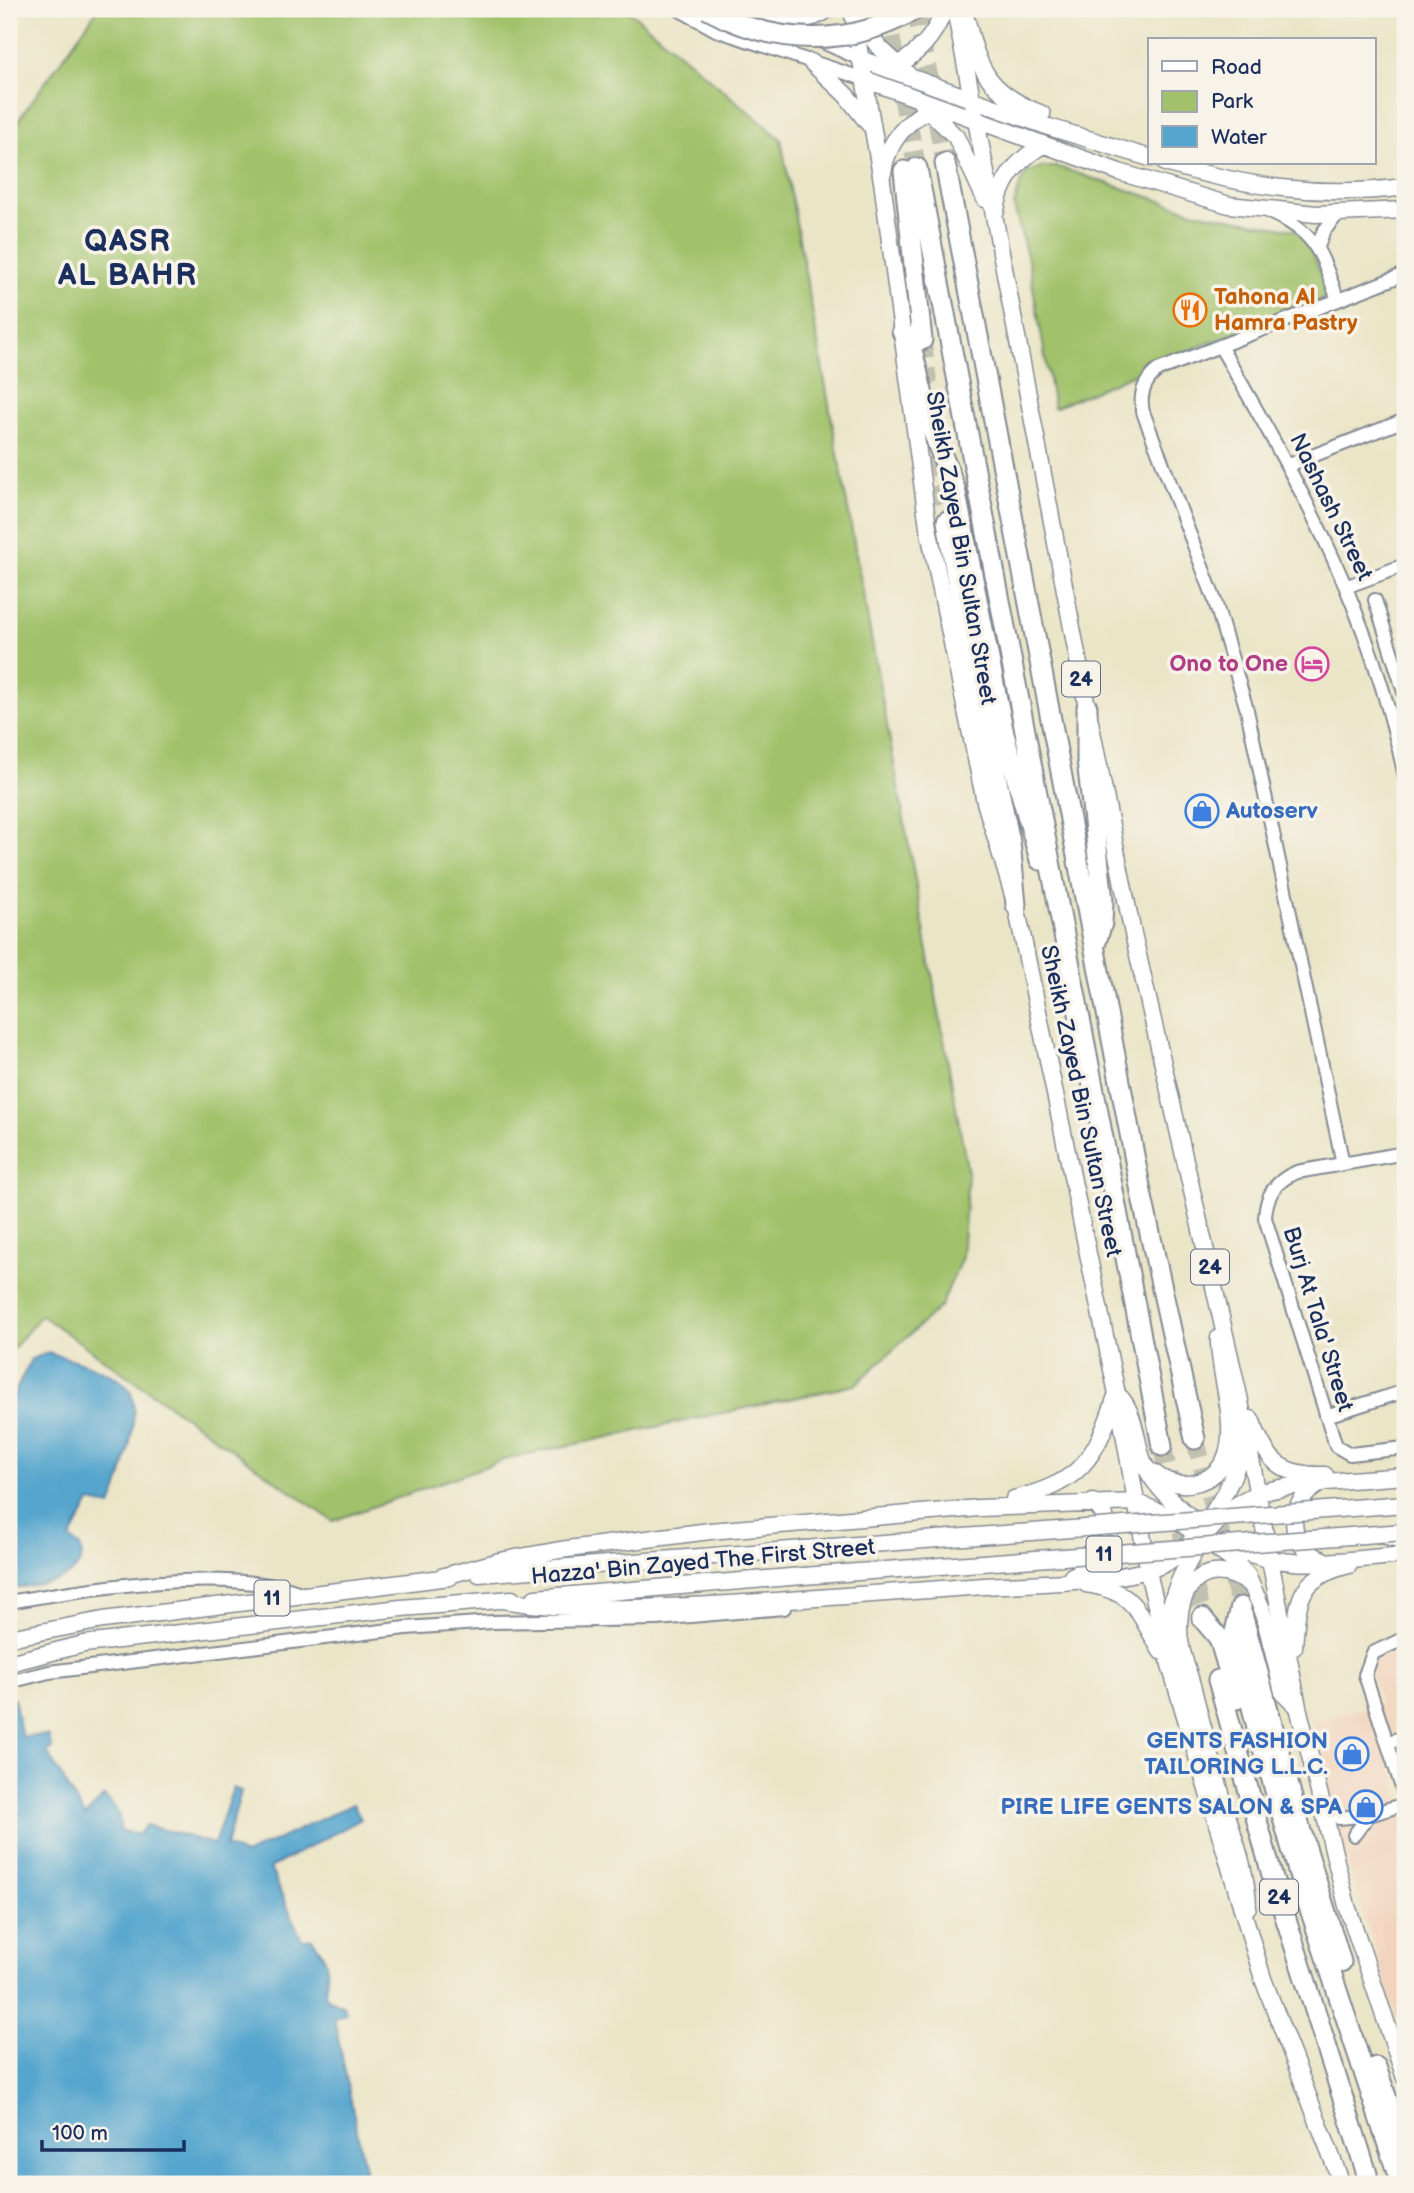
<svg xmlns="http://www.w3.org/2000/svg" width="1414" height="2193" font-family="'Balsamiq Sans',sans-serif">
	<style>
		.built { fill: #f2d4be }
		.green { fill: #a1c26b; stroke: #5e7864; stroke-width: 2 }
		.water { fill: #54a5ce; stroke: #386a96; stroke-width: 2 }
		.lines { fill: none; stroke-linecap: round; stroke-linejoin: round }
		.highway-tunnel { stroke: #c1c1b2; stroke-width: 19; stroke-dasharray: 19 10; stroke-linecap: butt }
		.minor-casing { stroke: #838a92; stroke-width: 16 }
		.major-casing { stroke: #838a92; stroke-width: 19 }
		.highway-casing { stroke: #838a92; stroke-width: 23 }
		.minor { stroke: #fff; stroke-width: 12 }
		.major { stroke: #fff; stroke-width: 16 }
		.highway { stroke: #fff; stroke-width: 19 }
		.major-bridge-casing { stroke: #838a92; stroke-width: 19; stroke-linecap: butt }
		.highway-bridge-casing { stroke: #838a92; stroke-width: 23; stroke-linecap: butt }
		.major-bridge { stroke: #fff; stroke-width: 16 }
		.highway-bridge { stroke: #fff; stroke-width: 19 }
		.labels { text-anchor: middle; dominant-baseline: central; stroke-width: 7; stroke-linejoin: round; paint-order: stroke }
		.shield { fill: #f7f3e8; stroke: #5d6a87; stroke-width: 2 }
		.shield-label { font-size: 21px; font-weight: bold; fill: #1b2f5e }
		.food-label { font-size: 23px; font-weight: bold; fill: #c56008; stroke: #f7f3e8; text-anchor: start }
		.street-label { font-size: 23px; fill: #1b2f5e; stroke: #f7f3e8 }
		.hotel-label { font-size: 23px; font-weight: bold; fill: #b23c85; stroke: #f7f3e8; text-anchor: end }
		.shop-label { font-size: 23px; font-weight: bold; fill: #366cbe; stroke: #f7f3e8; text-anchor: end }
		.district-label { font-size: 30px; font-weight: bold; letter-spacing: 2px; fill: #1b2f5e; stroke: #f7f3e8 }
	</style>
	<rect width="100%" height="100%" fill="#f7f3e8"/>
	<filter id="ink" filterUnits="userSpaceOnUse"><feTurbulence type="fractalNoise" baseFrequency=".0143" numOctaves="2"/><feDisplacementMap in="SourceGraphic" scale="14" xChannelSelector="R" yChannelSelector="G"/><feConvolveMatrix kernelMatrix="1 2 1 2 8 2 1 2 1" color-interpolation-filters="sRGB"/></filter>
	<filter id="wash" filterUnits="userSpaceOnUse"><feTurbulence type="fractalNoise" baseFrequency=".00686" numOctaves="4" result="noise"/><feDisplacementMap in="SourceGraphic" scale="28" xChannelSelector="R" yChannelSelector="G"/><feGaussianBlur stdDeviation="1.57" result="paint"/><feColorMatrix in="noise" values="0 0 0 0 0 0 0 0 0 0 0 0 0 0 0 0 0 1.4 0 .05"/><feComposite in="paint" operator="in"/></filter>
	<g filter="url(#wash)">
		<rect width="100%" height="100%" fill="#ebe5c7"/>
		<path class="built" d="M1405 1643V1733L1382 1740 1405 1816V2045L1336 1827 1312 1721 1380 1704 1371 1673 1375 1656Z"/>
		<path class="green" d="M98 9H627L781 139 968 1173 962 1257 941 1306 855 1385 509 1458 333 1521 41 1315 9 1354V117L17 122Z
			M1044 167H1058L1195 212 1295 230 1306 236 1328 294 1319 302 1195 348 1054 408 1029 264 1014 206 1021 181 1029 171Z"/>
		<path class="water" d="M48 1353C66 1357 121 1373 130 1391 142 1415 121 1482 111 1506L90 1502 70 1539 80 1547 82 1556C76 1585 33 1584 9 1589V1405L31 1359Z
			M14 1699 22 1737 48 1735 52 1749 47 1752 85 1816 104 1796C116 1807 121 1814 120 1830L138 1835 146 1825 214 1844 233 1788 241 1791 226 1846 245 1855 353 1804 361 1819 270 1868 302 1940 312 1939C330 1961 328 1967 325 1993L328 1998 344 2006 346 2013 334 2018 368 2184H9V1700Z"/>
	</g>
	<g filter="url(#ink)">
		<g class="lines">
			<path class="highway-tunnel" d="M885 9 917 168
				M916 9 945 163
				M922 340 928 384
				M938 456 947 521
				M1195 1439 1241 1607
				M1162 1446 1202 1618"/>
			<defs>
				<path id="minor" d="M678 9 716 30 864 79
					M770 18 860 59
					M1269 212C1317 232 1321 254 1338 300
					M1318 247 1323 232 1338 214
					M1220 346C1304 492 1370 609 1405 777
					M1289 465 1405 420
					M1348 586 1405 565
					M1375 600 1405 695
					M1405 1153 1297 1172C1275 1181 1266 1195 1265 1218L1336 1446 1350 1454 1405 1448
					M1343 1164 1247 710 1214 598 1143 412C1139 395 1144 381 1158 370L1405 274
					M1326 1416 1405 1391
					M9 1602C88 1588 229 1566 304 1594
					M1405 1638 1373 1653 1365 1675 1405 1797
					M9 1682 49 1672 406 1628 493 1622 657 1619 784 1608
					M1389 1742 1405 1737
					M1339 1818 1369 1815 1405 1804
					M1354 1835 1369 1815"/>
				<path id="major" d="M852 9 882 181 928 527 985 802 1016 905 1117 1394 1150 1580 1170 1665 1263 1979 1342 2184
					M955 9 1087 707 1132 929 1239 1396 1298 1707 1347 1906 1405 2078
					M755 11C780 16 807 27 828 9
					M967 21C979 73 991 94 1042 114
					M861 23 878 46 907 73
					M860 59 1049 127 1150 158
					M811 62 846 95 869 124
					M889 69C915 58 936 36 944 9
					M864 79 1119 172 1229 205 1316 214 1405 210
					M921 103 956 137 985 199
					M1165 163C1247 187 1319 198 1405 187
					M883 173C887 142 907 119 936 106
					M996 211C1000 181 1017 160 1043 145
					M1121 1398C1136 1417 1135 1439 1143 1461 1154 1489 1180 1508 1202 1527
					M1251 1419C1267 1461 1279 1476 1325 1475
					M1153 1472C1166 1483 1182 1487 1199 1482 1256 1462 1217 1381 1219 1338
					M1318 1485C1285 1505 1286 1546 1323 1560
					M1014 1499C1081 1482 1095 1460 1116 1396
					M1380 1535 1405 1540
					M1226 1543C1281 1575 1345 1559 1405 1555
					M479 1574 804 1549
					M1072 1576C1105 1561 1125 1532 1093 1502
					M441 1577 500 1561 560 1550 710 1531 979 1508 1135 1502 1174 1518 1235 1562 1247 1575 1263 1611 1283 1692 1298 1707
					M1086 1584C1136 1591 1138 1613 1161 1651
					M535 1598 803 1576
					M502 1600C584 1613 664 1608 746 1603 825 1598 904 1592 984 1586 1032 1583 1120 1583 1162 1565 1194 1551 1243 1475 1242 1440
					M1167 1630C1169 1582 1212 1508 1260 1493 1295 1482 1367 1479 1405 1476
					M9 1638 103 1620 450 1577
					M1294 1647C1298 1601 1296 1578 1349 1565
					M9 1663 84 1644 401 1608 512 1599
					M1248 1907C1247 1873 1235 1841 1225 1808 1214 1768 1203 1729 1193 1689 1188 1669 1178 1647 1179 1626 1180 1581 1208 1558 1248 1583"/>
				<path id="highway" d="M945 163 1142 1197 1195 1439
					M917 168 1162 1446
					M904 171 922 340
					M902 331 913 354 930 424 955 489 1004 734 1040 860
					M947 521 967 640 1010 842 1016 905
					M1087 707V760L1103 901 1102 923 1096 942
					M1241 1607 1234 1636 1258 1731 1303 1888 1401 2184
					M1242 1614 1301 1831 1341 1962
					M1202 1618 1219 1638 1237 1699
					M1218 1680 1272 1875 1367 2174
					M1376 2067 1405 2152"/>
			</defs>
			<use href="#minor" class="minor-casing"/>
			<use href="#major" class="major-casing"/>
			<use href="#highway" class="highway-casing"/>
			<use href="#minor" class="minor"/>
			<use href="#major" class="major"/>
			<use href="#highway" class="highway"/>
			<defs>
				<path id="major-bridge" d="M804 1549 1405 1504
					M803 1576 1405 1532"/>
				<path id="highway-bridge" d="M707 9C774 46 850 48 916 9"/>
			</defs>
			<use href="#major-bridge" class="major-bridge-casing"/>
			<use href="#highway-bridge" class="highway-bridge-casing"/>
			<use href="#major-bridge" class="major-bridge"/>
			<use href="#highway-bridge" class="highway-bridge"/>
		</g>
	</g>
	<defs>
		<symbol id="restaurant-ring" viewBox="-11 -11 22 22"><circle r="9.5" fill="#f7f3e8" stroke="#e8710a" stroke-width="1.5"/><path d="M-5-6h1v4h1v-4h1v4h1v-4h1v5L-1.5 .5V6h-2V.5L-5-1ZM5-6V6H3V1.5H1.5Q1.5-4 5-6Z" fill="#e8710a"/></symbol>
		<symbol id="hotel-ring" viewBox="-11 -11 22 22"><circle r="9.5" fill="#f7f3e8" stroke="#d1479c" stroke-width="1.5"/><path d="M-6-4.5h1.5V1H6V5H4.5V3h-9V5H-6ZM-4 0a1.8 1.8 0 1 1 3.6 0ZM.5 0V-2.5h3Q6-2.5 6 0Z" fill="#d1479c"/></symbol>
		<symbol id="shop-ring" viewBox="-11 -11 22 22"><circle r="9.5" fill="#f7f3e8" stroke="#3f7fe0" stroke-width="1.5"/><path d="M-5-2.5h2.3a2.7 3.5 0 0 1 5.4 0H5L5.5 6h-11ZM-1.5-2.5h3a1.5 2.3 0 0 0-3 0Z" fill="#3f7fe0"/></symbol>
	</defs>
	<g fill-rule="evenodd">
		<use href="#restaurant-ring" x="1171" y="291" width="38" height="38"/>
		<use href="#hotel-ring" x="1293" y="645" width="38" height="38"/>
		<use href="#shop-ring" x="1183" y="792" width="38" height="38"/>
		<use href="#shop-ring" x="1333" y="1735" width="38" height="38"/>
		<use href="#shop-ring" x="1347" y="1788" width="38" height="38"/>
	</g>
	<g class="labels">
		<g class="shield">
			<rect x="1062" y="661.5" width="38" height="35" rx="5"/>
			<rect x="1191" y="1249.5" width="38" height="35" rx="5"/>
			<rect x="1086.5" y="1536.5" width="35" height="35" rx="5"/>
			<rect x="254.5" y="1580.5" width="35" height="35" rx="5"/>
			<rect x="1260" y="1879.5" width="38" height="35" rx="5"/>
		</g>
		<g class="shield-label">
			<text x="1081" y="679">24</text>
			<text x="1210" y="1267">24</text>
			<text x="1104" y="1554">11</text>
			<text x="272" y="1598">11</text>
			<text x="1279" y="1897">24</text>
		</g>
		<g class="food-label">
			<text x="1214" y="297">Tahona Al<tspan x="1214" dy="26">Hamra Pastry</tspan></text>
		</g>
		<g class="street-label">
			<text transform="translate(1331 507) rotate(64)">Nashash Street</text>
			<text transform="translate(961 548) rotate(80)">Sheikh Zayed Bin Sultan Street</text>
			<text transform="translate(1081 1101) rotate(78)">Sheikh Zayed Bin Sultan Street</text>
			<text transform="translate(1318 1319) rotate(73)">Burj At Tala' Street</text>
			<text transform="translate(703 1562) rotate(-5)">Hazza' Bin Zayed The First Street</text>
		</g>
		<g class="hotel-label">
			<text x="1288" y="664">Ono to One</text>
		</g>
		<g class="shop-label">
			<text x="1226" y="811" text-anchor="start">Autoserv</text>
			<text x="1328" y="1741">GENTS FASHION<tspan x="1328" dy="26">TAILORING L.L.C.</tspan></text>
			<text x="1342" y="1807">PIRE LIFE GENTS SALON &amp; SPA</text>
		</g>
		<g class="district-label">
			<text x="128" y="242">QASR<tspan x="128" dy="34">AL BAHR</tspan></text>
		</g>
	</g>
	<rect width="1414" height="2193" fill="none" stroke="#f7f3e8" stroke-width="35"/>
	<rect x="1148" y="38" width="228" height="126" fill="#f7f3e8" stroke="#9fa5b1" stroke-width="2"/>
	<rect x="1162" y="61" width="35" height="10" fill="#ffffff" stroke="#9fa5b1" stroke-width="2"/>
	<text x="1211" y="74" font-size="21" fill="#1b2f5e">Road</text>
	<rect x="1162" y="91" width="35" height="21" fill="#a1c26b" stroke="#9fa5b1" stroke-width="2"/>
	<text x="1211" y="108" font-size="21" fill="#1b2f5e">Park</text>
	<rect x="1162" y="126" width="35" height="21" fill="#54a5ce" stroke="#9fa5b1" stroke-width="2"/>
	<text x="1211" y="144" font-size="21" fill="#1b2f5e">Water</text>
	<path d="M42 2140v10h142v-10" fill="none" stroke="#1b2f5e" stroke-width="3.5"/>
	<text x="52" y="2140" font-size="21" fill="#1b2f5e" stroke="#f7f3e8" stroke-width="5" paint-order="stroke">100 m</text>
</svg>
